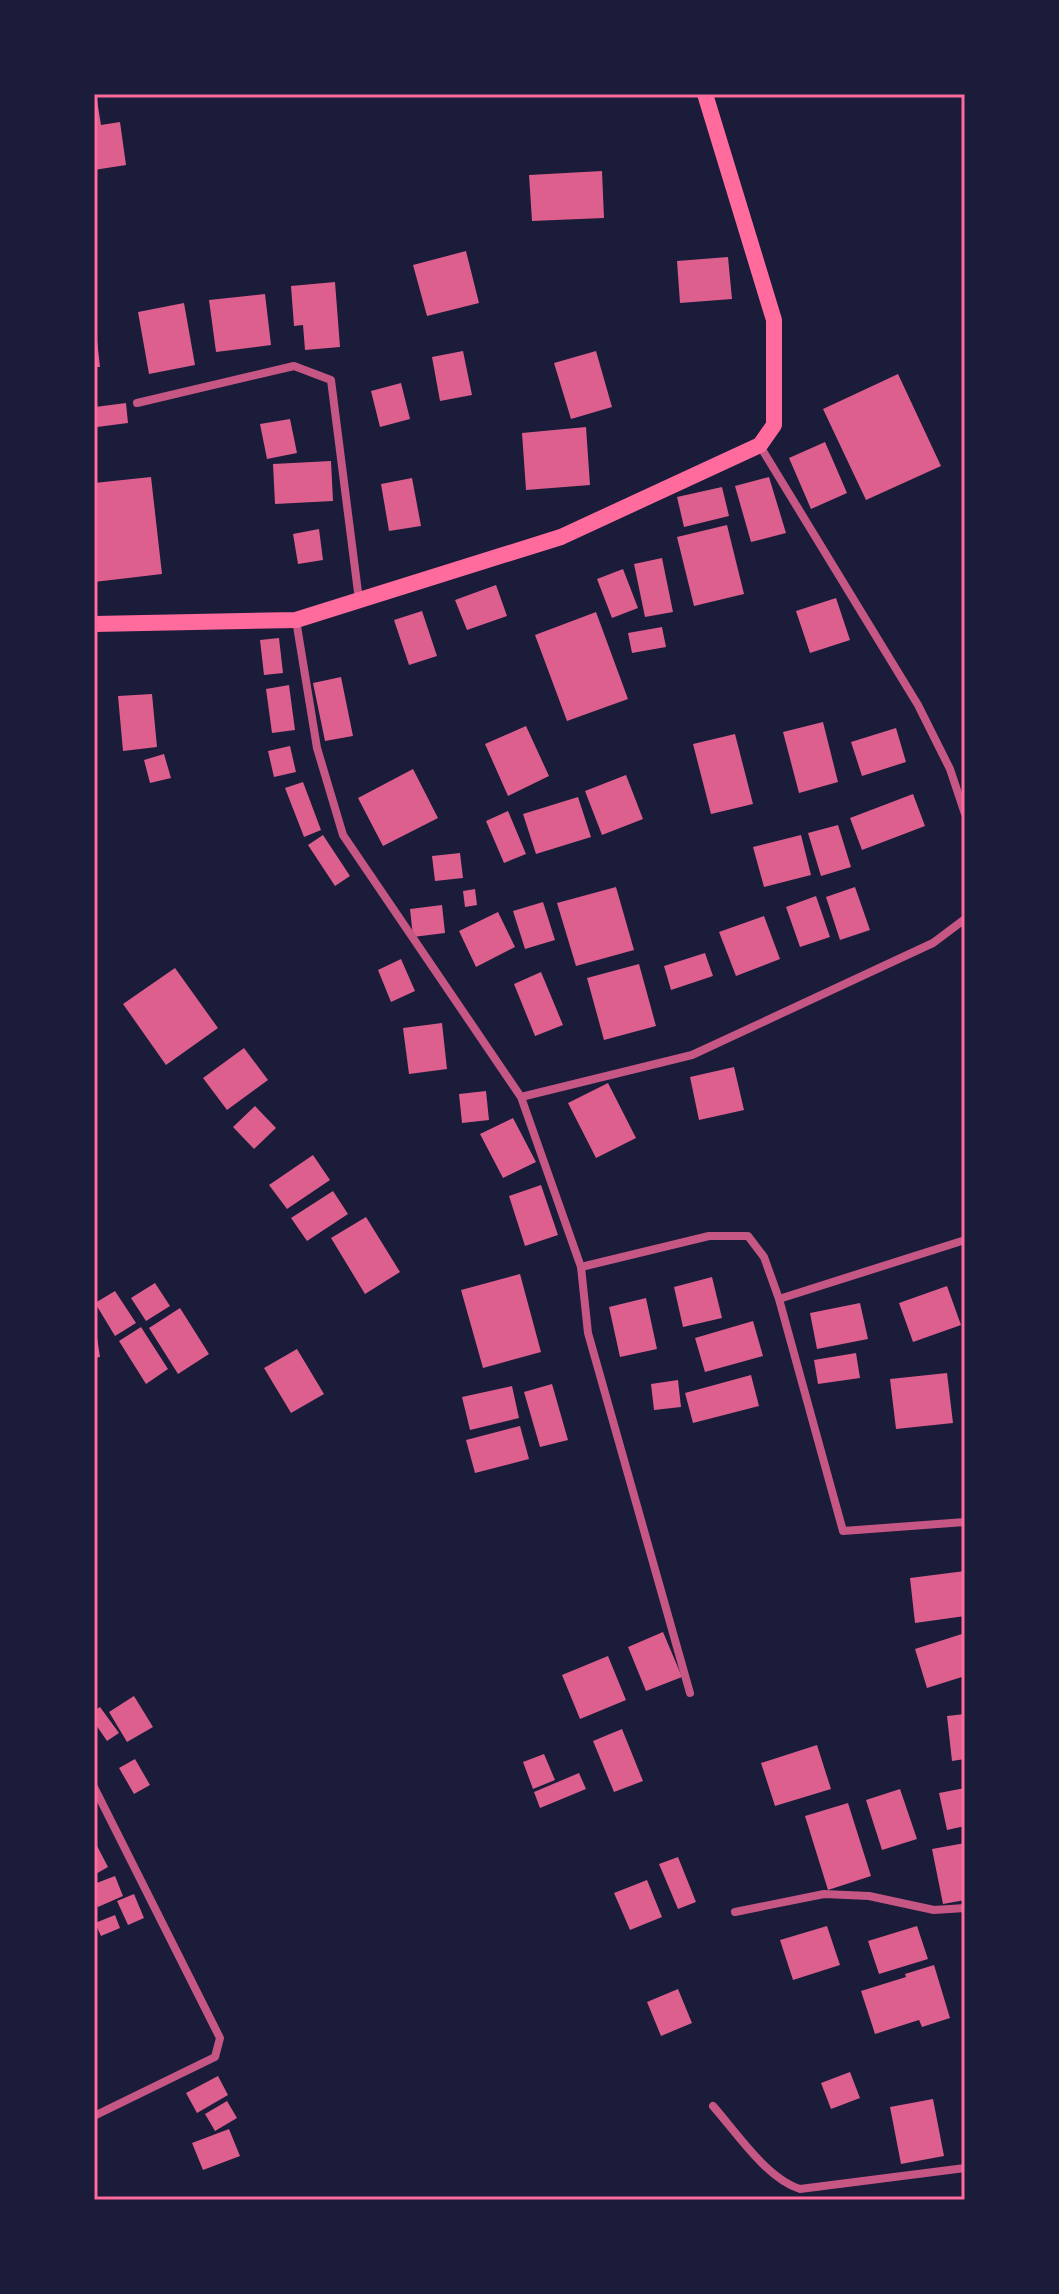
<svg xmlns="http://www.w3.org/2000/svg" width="1059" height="2294" font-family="'Alegreya Sans',sans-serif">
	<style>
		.building { fill: #dd5f8e }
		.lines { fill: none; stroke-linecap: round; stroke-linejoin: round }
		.minor { stroke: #c65784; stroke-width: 8 }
		.secondary { stroke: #ff6b9d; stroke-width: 16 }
		.neatline { fill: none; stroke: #ff6b9d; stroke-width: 3 }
	</style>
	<rect width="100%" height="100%" fill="#1b1b3a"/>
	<path class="building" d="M94 100H97L101 125 120 122 126 165 94 170Z
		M602 171 604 218 532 221 529 175Z
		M466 251 479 303 427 316 413 265Z
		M728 257 732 299 680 303 677 261Z
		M335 282 340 347 305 350 303 325 294 326 291 286Z
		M265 294 271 345 216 352 209 300Z
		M184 303 195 365 149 374 138 312Z
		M94 331H96L100 367H94Z
		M463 351 472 395 440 401 432 357Z
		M596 351 612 407 571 419 554 363Z
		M898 374 941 466 866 500 823 409Z
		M401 383 410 419 380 427 371 391Z
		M126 403 128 423 97 427 95 407Z
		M290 419 297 453 267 459 260 424Z
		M586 427 590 485 526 490 522 433Z
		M825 442 847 493 811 509 789 458Z
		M331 461 333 501 275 504 273 464Z
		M151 477 162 574 94 582V483Z
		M769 477 786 533 751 542 735 486Z
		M412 478 421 526 389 531 381 484Z
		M722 487 729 516 684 527 677 497Z
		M727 525 744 594 694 606 677 537Z
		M319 529 323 560 298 564 293 534Z
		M662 558 673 612 645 617 634 564Z
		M623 569 638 608 612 618 597 579Z
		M496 585 507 616 467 630 455 600Z
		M836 598 850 640 810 653 796 611Z
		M422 611 437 656 409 665 394 620Z
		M596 612 628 699 567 721 535 635Z
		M662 627 666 647 632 653 628 633Z
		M279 638 283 673 264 675 260 640Z
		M341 677 353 736 325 741 313 683Z
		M289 685 295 730 272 733 266 689Z
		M152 694 157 747 123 751 118 696Z
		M823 722 838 782 799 793 783 732Z
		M526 726 549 776 508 796 485 744Z
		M896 728 906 762 862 776 851 742Z
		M735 734 753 804 711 814 693 744Z
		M290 746 296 772 274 777 268 751Z
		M164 754 171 778 150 783 144 760Z
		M413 769 438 818 383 846 358 798Z
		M626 775 643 819 602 835 585 791Z
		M303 782 321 830 304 837 285 788Z
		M913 794 925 826 862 850 850 818Z
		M578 797 591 837 536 854 523 814Z
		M508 811 526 854 504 863 486 821Z
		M838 825 851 867 821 876 808 833Z
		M323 835 350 876 335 886 308 845Z
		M801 835 811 875 764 887 753 847Z
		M460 853 463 878 435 881 432 856Z
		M616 887 634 950 576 966 557 903Z
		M855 887 870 930 840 940 826 897Z
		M475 889 477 905 465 907 463 891Z
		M816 896 830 937 800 947 786 907Z
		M543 902 555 940 525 949 513 911Z
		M442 905 445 933 413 937 410 909Z
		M498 912 515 947 476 967 459 931Z
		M764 916 780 959 736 976 719 932Z
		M705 953 713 976 671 990 664 966Z
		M401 959 415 991 391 1002 378 970Z
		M639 964 656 1026 604 1040 587 978Z
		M175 968 218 1028 166 1065 123 1004Z
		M541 972 563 1025 535 1036 514 984Z
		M442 1023 447 1069 409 1074 403 1028Z
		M244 1048 268 1080 227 1110 203 1078Z
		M734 1067 744 1110 699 1120 690 1077Z
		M608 1083 636 1138 596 1158 568 1103Z
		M486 1091 489 1120 462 1123 459 1094Z
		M255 1106 276 1128 254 1149 233 1127Z
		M513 1118 536 1162 503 1178 480 1134Z
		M313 1155 330 1180 287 1209 269 1185Z
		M541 1185 558 1235 525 1246 509 1196Z
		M333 1191 348 1214 307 1241 291 1218Z
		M366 1217 400 1272 365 1294 331 1238Z
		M520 1274 541 1352 483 1368 461 1290Z
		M712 1277 722 1318 683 1327 674 1287Z
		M155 1283 170 1306 146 1321 131 1298Z
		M947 1286 961 1325 913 1342 899 1303Z
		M115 1291 136 1323 115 1336 95 1303Z
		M646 1298 657 1349 620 1357 609 1307Z
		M860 1303 868 1339 817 1349 810 1313Z
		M180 1308 209 1354 178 1374 149 1328Z
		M753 1321 763 1356 705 1372 695 1338Z
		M141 1327 168 1369 146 1384 119 1341Z
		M94 1331H96L100 1357 94 1358Z
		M297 1349 324 1394 291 1413 264 1368Z
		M856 1353 860 1378 818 1384 814 1360Z
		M947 1373 953 1423 896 1429 890 1379Z
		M751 1375 759 1406 693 1423 685 1393Z
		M678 1380 681 1407 654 1410 651 1384Z
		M552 1384 568 1440 540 1447 524 1392Z
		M512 1386 519 1418 470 1430 462 1397Z
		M520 1426 529 1459 475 1473 466 1440Z
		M965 1571V1616L915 1623 910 1578Z
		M663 1632 682 1677 646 1691 628 1647Z
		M965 1633V1676L927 1688 915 1649Z
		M608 1656 626 1700 580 1719 562 1675Z
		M134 1696 153 1727 127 1742 109 1712Z
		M100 1707 119 1733 107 1741 94 1722V1711Z
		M965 1714V1759L952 1761 947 1716Z
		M622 1729 643 1781 614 1792 593 1741Z
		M817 1745 831 1789 775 1806 761 1763Z
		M544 1754 555 1780 533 1789 523 1762Z
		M135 1759 150 1785 134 1794 119 1768Z
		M579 1773 586 1789 540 1808 534 1792Z
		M965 1788V1826L947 1830 939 1793Z
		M900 1789 917 1839 882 1850 866 1800Z
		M848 1803 871 1876 828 1890 805 1816Z
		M94 1840 108 1867 94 1875Z
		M965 1843V1900L943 1904 932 1849Z
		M678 1857 696 1902 678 1909 659 1864Z
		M115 1876 123 1896 98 1907 94 1898V1884Z
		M647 1880 662 1917 630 1930 614 1893Z
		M134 1894 144 1918 128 1925 117 1901Z
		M115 1915 120 1928 101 1936 95 1923Z
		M827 1926 840 1965 793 1980 780 1940Z
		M917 1926 928 1959 879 1974 868 1941Z
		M934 1965 950 2018 922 2027 919 2020 875 2034 861 1991 906 1977 905 1974Z
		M678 1989 692 2023 661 2036 647 2002Z
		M850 2072 860 2098 831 2109 821 2083Z
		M218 2076 228 2095 197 2113 186 2093Z
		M933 2099 944 2156 901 2164 890 2107Z
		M227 2101 237 2118 215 2131 205 2114Z
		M229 2129 240 2156 203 2170 192 2143Z"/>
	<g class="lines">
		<path class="minor" d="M137 403 294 366 331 380 359 600
			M760 446 918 705 950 769 965 814
			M296 620 317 748 343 835 521 1097 581 1267 709 1236H748L764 1257 779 1299 965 1240
			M521 1097 692 1055 933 943 965 919
			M581 1267 588 1333 690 1693
			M779 1299 843 1531 965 1522
			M94 1787 220 2038 215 2057 94 2116
			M735 1912 824 1894 869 1896 934 1910 965 1908
			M713 2106C736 2132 767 2179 800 2189L965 2168"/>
		<path class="secondary" d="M94 624 296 620 561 537 760 445 774 425V320L705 94"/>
	</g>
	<rect width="1059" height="2294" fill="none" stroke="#1b1b3a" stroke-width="192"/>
	<rect x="96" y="96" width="867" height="2102" class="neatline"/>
</svg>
